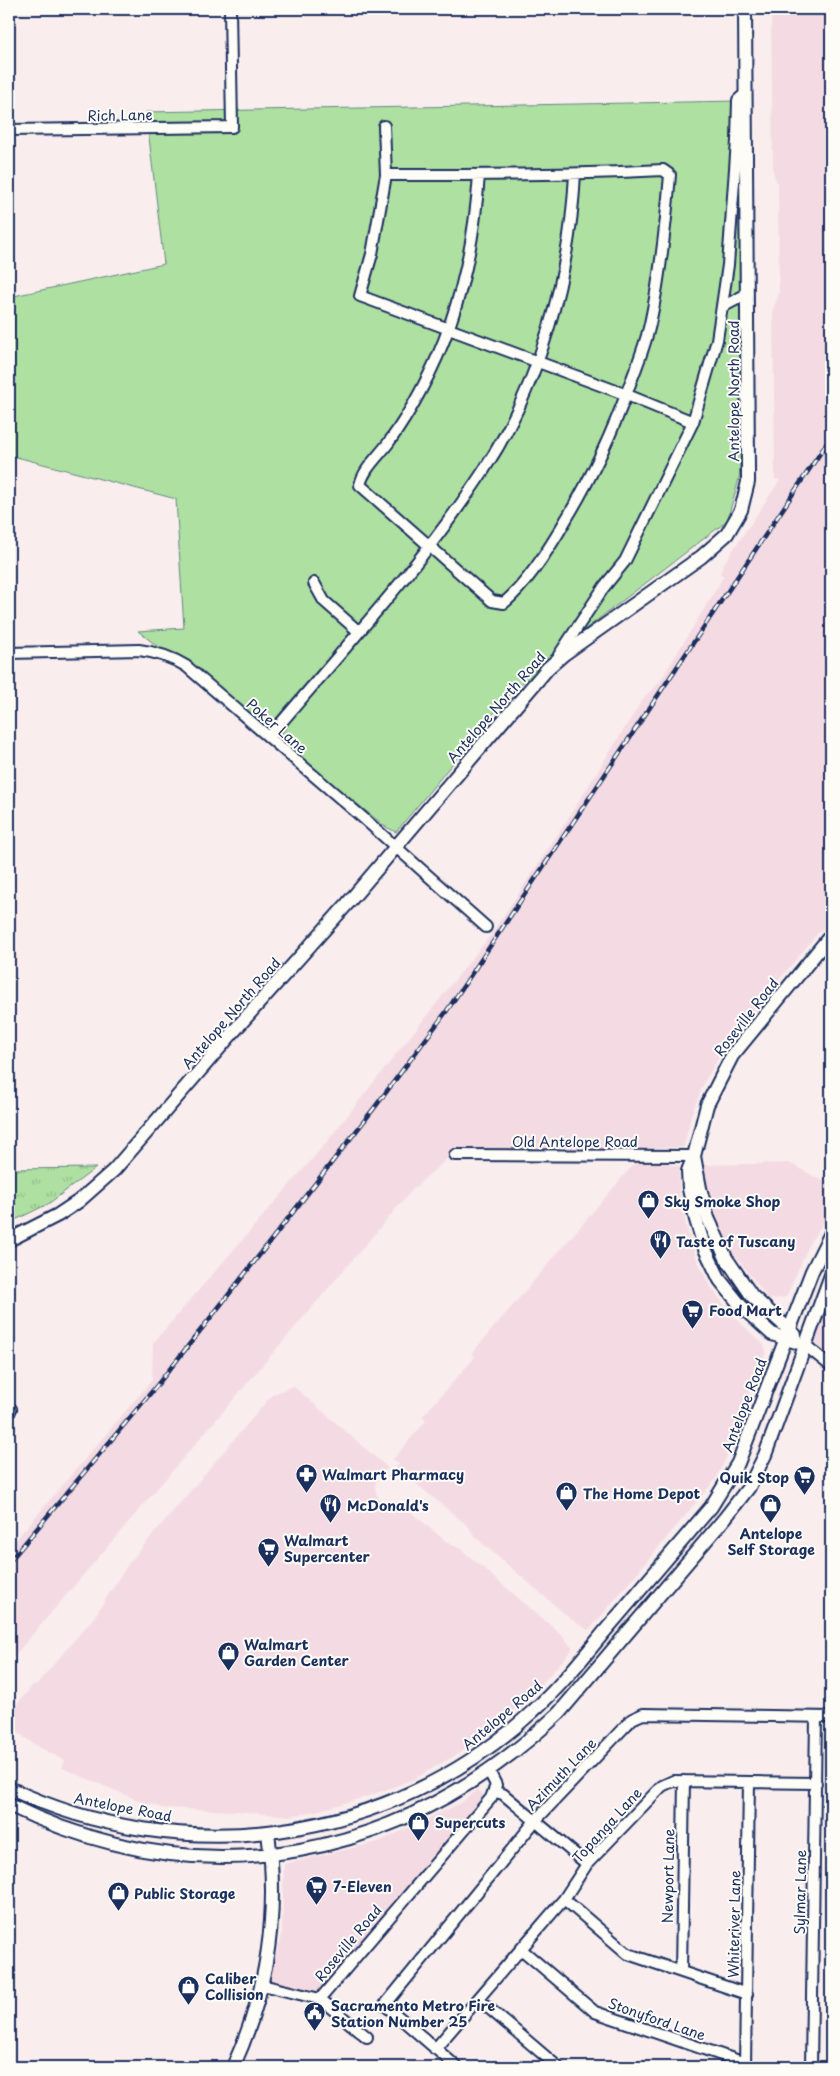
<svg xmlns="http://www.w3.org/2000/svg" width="840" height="2076" font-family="'Playpen Sans',sans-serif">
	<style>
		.built { fill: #f4dbe3 }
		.grass { fill: #aee0a1; stroke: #648880 }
		.park { fill: url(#park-tufts); stroke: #648880 }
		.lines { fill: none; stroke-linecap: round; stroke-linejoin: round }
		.minor-casing { stroke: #1b2f5e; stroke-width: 14 }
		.major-casing { stroke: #1b2f5e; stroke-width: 16 }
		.minor { stroke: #fdfcf7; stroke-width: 10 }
		.major { stroke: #fdfcf7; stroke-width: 12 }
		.rail-casing { stroke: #1b2f5e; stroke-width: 4.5 }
		.rail { stroke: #fdfcf7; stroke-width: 2.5; stroke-dasharray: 8; stroke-linecap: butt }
		.labels { text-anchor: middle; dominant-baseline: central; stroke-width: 4; stroke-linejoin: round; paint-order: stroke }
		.street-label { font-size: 14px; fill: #1b2f5e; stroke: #fdfcf7 }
		.poi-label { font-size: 14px; font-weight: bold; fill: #1b2f5e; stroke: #fdfcf7; text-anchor: start }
	</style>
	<defs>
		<pattern id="park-tufts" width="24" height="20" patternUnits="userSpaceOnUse" patternTransform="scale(1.25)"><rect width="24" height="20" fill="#aee0a1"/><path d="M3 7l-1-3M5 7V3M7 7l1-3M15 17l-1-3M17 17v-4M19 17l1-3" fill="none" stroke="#95c08d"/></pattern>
	</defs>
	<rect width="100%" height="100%" fill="#f9edee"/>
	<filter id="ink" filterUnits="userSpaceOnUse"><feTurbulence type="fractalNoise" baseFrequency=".02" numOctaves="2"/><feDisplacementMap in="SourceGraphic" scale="10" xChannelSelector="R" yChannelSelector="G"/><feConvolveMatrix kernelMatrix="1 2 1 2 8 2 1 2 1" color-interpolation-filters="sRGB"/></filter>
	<g filter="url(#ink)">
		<path class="built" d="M771 9H831V918L733 1034 706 1079 691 1115 684 1147 625 1149H458L414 1188 9 1662V1548L152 1380 153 1343 325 1144 492 933 558 834 645 696 659 683 724 576 720 574 723 565 780 480 775 479 773 309 779 294 778 186 773 172Z
			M638 1159 679 1166V1190L686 1226 696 1257 709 1284 729 1312 764 1345 766 1352 756 1375 726 1458 715 1480 591 1628 588 1630 572 1620 475 1537 469 1527 396 1467 399 1464 393 1459 426 1421 422 1417 475 1357 472 1353Z
			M789 1163 831 1185V1212L811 1241 786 1297 769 1300 734 1254 709 1205 704 1165Z
			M831 1290V1356L812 1340Z
			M293 1386 388 1468 377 1479 375 1485 376 1493 381 1503 390 1507H401L407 1509 448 1543 461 1549 563 1636 572 1648 571 1651 529 1698 489 1732 458 1754 412 1780 369 1796 320 1810 290 1816 233 1811 162 1808 150 1803 149 1805 62 1768 65 1761 32 1743 9 1726V1714L33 1685H36L95 1616 128 1564 272 1395Z
			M478 1789 486 1798 319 1995 269 1981 282 1932 284 1864 378 1842 461 1803Z"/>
		<path class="grass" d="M739 101 743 419 739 479 727 521 571 640 509 695 396 832 386 827 138 631 184 628 176 499 9 455V297L164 264 146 112Z"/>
		<path class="park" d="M96 1168 48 1204 9 1223V1169Z"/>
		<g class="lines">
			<defs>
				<path id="minor" d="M384 126 386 175 372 254 360 296 627 395 693 422
					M9 130 232 127 230 9
					M386 175C478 175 571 175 663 170L670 175C666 223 661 272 651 319 647 341 638 363 630 384 613 431 593 475 567 518 551 546 529 582 504 603L492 601 360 485C364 468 379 456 389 442 401 426 412 407 421 390 457 324 474 249 479 175
					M722 307 747 294
					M314 583 324 601 358 631
					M9 653 139 650C156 652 171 657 186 666L362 817 486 927
					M559 655 604 587 625 561 693 422 717 340 728 265 737 141 738 100 746 93
					M269 737C342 650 421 566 484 470 540 384 570 276 575 174
					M455 1155 694 1156
					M805 1345 831 1366
					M9 1407 11 1409 9 1412
					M495 1792 503 1794 587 1864
					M564 1899 628 1954 747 1994
					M521 1949 595 2012 745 2063
					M681 1972 684 1781
					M262 1985 320 1999 367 2037
					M320 1999 491 1798 496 1785 489 1771
					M478 1999 558 2067
					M435 2049 564 1899 587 1864 662 1786 673 1781 816 1783
					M457 2067 385 2005 535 1821 632 1719 643 1714 831 1717
					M745 2067 749 1782
					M811 2067 816 1717"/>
				<path id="major" d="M694 1156 700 1188 708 1218 726 1258 752 1296 795 1335
					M9 1240 58 1215 79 1201 114 1170 241 1023 348 903 548 668 564 654 701 557 727 534 741 510 748 482V466L745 9
					M805 1345 772 1334 741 1306 720 1280 705 1249 696 1220 689 1189 688 1171 694 1156 707 1105 732 1056 831 935
					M9 1788C182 1870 390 1844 532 1712 559 1688 582 1659 605 1631 640 1590 676 1548 711 1507L738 1463 812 1271 831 1233
					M9 1805C206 1901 402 1860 559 1713L725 1518 749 1487 765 1455 831 1275
					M233 2067C267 1993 279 1914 268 1833"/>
			</defs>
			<use href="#minor" class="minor-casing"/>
			<use href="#major" class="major-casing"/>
			<use href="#minor" class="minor"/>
			<use href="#major" class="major"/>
			<defs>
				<path id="rail" d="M9 1562 154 1389 215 1312 375 1107 446 1012 831 437"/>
			</defs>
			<use href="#rail" class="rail-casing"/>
			<use href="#rail" class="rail"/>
		</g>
	</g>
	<defs>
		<symbol id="shop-pin" viewBox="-11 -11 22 30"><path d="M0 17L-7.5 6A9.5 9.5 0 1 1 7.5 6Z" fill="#1b2f5e" stroke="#fdfcf7"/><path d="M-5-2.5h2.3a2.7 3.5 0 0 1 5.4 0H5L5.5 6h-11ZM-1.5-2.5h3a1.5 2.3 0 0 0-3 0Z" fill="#fff"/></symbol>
		<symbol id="restaurant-pin" viewBox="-11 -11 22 30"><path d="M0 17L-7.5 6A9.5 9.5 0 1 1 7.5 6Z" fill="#1b2f5e" stroke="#fdfcf7"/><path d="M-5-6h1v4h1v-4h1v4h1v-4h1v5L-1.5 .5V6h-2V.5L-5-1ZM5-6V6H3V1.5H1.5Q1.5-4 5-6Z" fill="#fff"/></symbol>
		<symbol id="supermarket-pin" viewBox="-11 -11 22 30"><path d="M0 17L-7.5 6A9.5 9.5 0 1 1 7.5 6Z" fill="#1b2f5e" stroke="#fdfcf7"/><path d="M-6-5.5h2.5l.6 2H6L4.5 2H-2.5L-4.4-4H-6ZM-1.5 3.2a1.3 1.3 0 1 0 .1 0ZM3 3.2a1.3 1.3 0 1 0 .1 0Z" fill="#fff"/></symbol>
		<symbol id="pharmacy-pin" viewBox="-11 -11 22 30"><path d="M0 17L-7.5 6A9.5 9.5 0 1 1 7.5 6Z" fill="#1b2f5e" stroke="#fdfcf7"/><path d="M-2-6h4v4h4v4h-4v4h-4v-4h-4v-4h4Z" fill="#fff"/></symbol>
		<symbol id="civic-pin" viewBox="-11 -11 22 30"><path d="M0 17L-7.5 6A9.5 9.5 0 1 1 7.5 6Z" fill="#1b2f5e" stroke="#fdfcf7"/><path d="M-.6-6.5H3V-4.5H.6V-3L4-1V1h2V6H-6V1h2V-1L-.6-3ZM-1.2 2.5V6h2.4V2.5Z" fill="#fff"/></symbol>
	</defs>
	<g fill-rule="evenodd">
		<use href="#shop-pin" x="636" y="1188" width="25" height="34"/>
		<use href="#restaurant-pin" x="648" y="1228" width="25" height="34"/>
		<use href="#supermarket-pin" x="680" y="1298" width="25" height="34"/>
		<use href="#pharmacy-pin" x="294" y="1462" width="25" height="34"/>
		<use href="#supermarket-pin" x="792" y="1464" width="25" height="34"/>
		<use href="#shop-pin" x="554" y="1480" width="25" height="34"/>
		<use href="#restaurant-pin" x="318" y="1492" width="25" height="34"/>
		<use href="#shop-pin" x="758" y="1492" width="25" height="34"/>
		<use href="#supermarket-pin" x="256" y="1536" width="25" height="34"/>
		<use href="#shop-pin" x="216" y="1640" width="25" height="34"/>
		<use href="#shop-pin" x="406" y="1810" width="25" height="34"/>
		<use href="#supermarket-pin" x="304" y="1874" width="25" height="34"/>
		<use href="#shop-pin" x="106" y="1880" width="25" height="34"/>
		<use href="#shop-pin" x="176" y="1974" width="25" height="34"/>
		<use href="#civic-pin" x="302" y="2000" width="25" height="34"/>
	</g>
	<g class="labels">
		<g class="street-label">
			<text transform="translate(120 115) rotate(-1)">Rich Lane</text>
			<text transform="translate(733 391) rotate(-90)">Antelope North Road</text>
			<text transform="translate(496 707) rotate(-49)">Antelope North Road</text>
			<text transform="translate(277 726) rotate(41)">Poker Lane</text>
			<text transform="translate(231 1013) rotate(-49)">Antelope North Road</text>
			<text transform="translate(746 1017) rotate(-52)">Roseville Road</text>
			<text x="575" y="1141">Old Antelope Road</text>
			<text transform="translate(744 1405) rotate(-69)">Antelope Road</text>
			<text transform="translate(502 1715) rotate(-40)">Antelope Road</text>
			<text transform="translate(561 1774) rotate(-46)">Azimuth Lane</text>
			<text transform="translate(123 1807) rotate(11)">Antelope Road</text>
			<text transform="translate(607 1825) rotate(-48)">Topanga Lane</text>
			<text transform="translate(668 1876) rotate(-89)">Newport Lane</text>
			<text transform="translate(800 1892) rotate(-89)">Sylmar Lane</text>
			<text transform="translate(734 1924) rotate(-89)">Whiteriver Lane</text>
			<text transform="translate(348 1943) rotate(-50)">Roseville Road</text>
			<text transform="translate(657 2019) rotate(19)">Stonyford Lane</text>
		</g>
		<g class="poi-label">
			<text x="664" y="1201">Sky Smoke Shop</text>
			<text x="676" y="1241">Taste of Tuscany</text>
			<text x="709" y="1310">Food Mart</text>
			<text x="322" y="1474">Walmart Pharmacy</text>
			<text x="789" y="1477" text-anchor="end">Quik Stop</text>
			<text x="583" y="1493">The Home Depot</text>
			<text x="347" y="1505">McDonald's</text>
			<text x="771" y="1533" text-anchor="middle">Antelope<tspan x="771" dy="16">Self Storage</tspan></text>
			<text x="284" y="1540">Walmart<tspan x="284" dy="16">Supercenter</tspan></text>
			<text x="244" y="1644">Walmart<tspan x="244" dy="16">Garden Center</tspan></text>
			<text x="435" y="1822">Supercuts</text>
			<text x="333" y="1886">7-Eleven</text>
			<text x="134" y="1893">Public Storage</text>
			<text x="205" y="1978">Caliber<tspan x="205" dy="16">Collision</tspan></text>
			<text x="331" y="2005">Sacramento Metro Fire<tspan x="331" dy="16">Station Number 25</tspan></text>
		</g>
	</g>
	<rect width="840" height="2076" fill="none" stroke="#fdfcf7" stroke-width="30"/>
	<rect x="15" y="15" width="810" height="2046" fill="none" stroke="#1b2f5e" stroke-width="2" filter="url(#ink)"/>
</svg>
